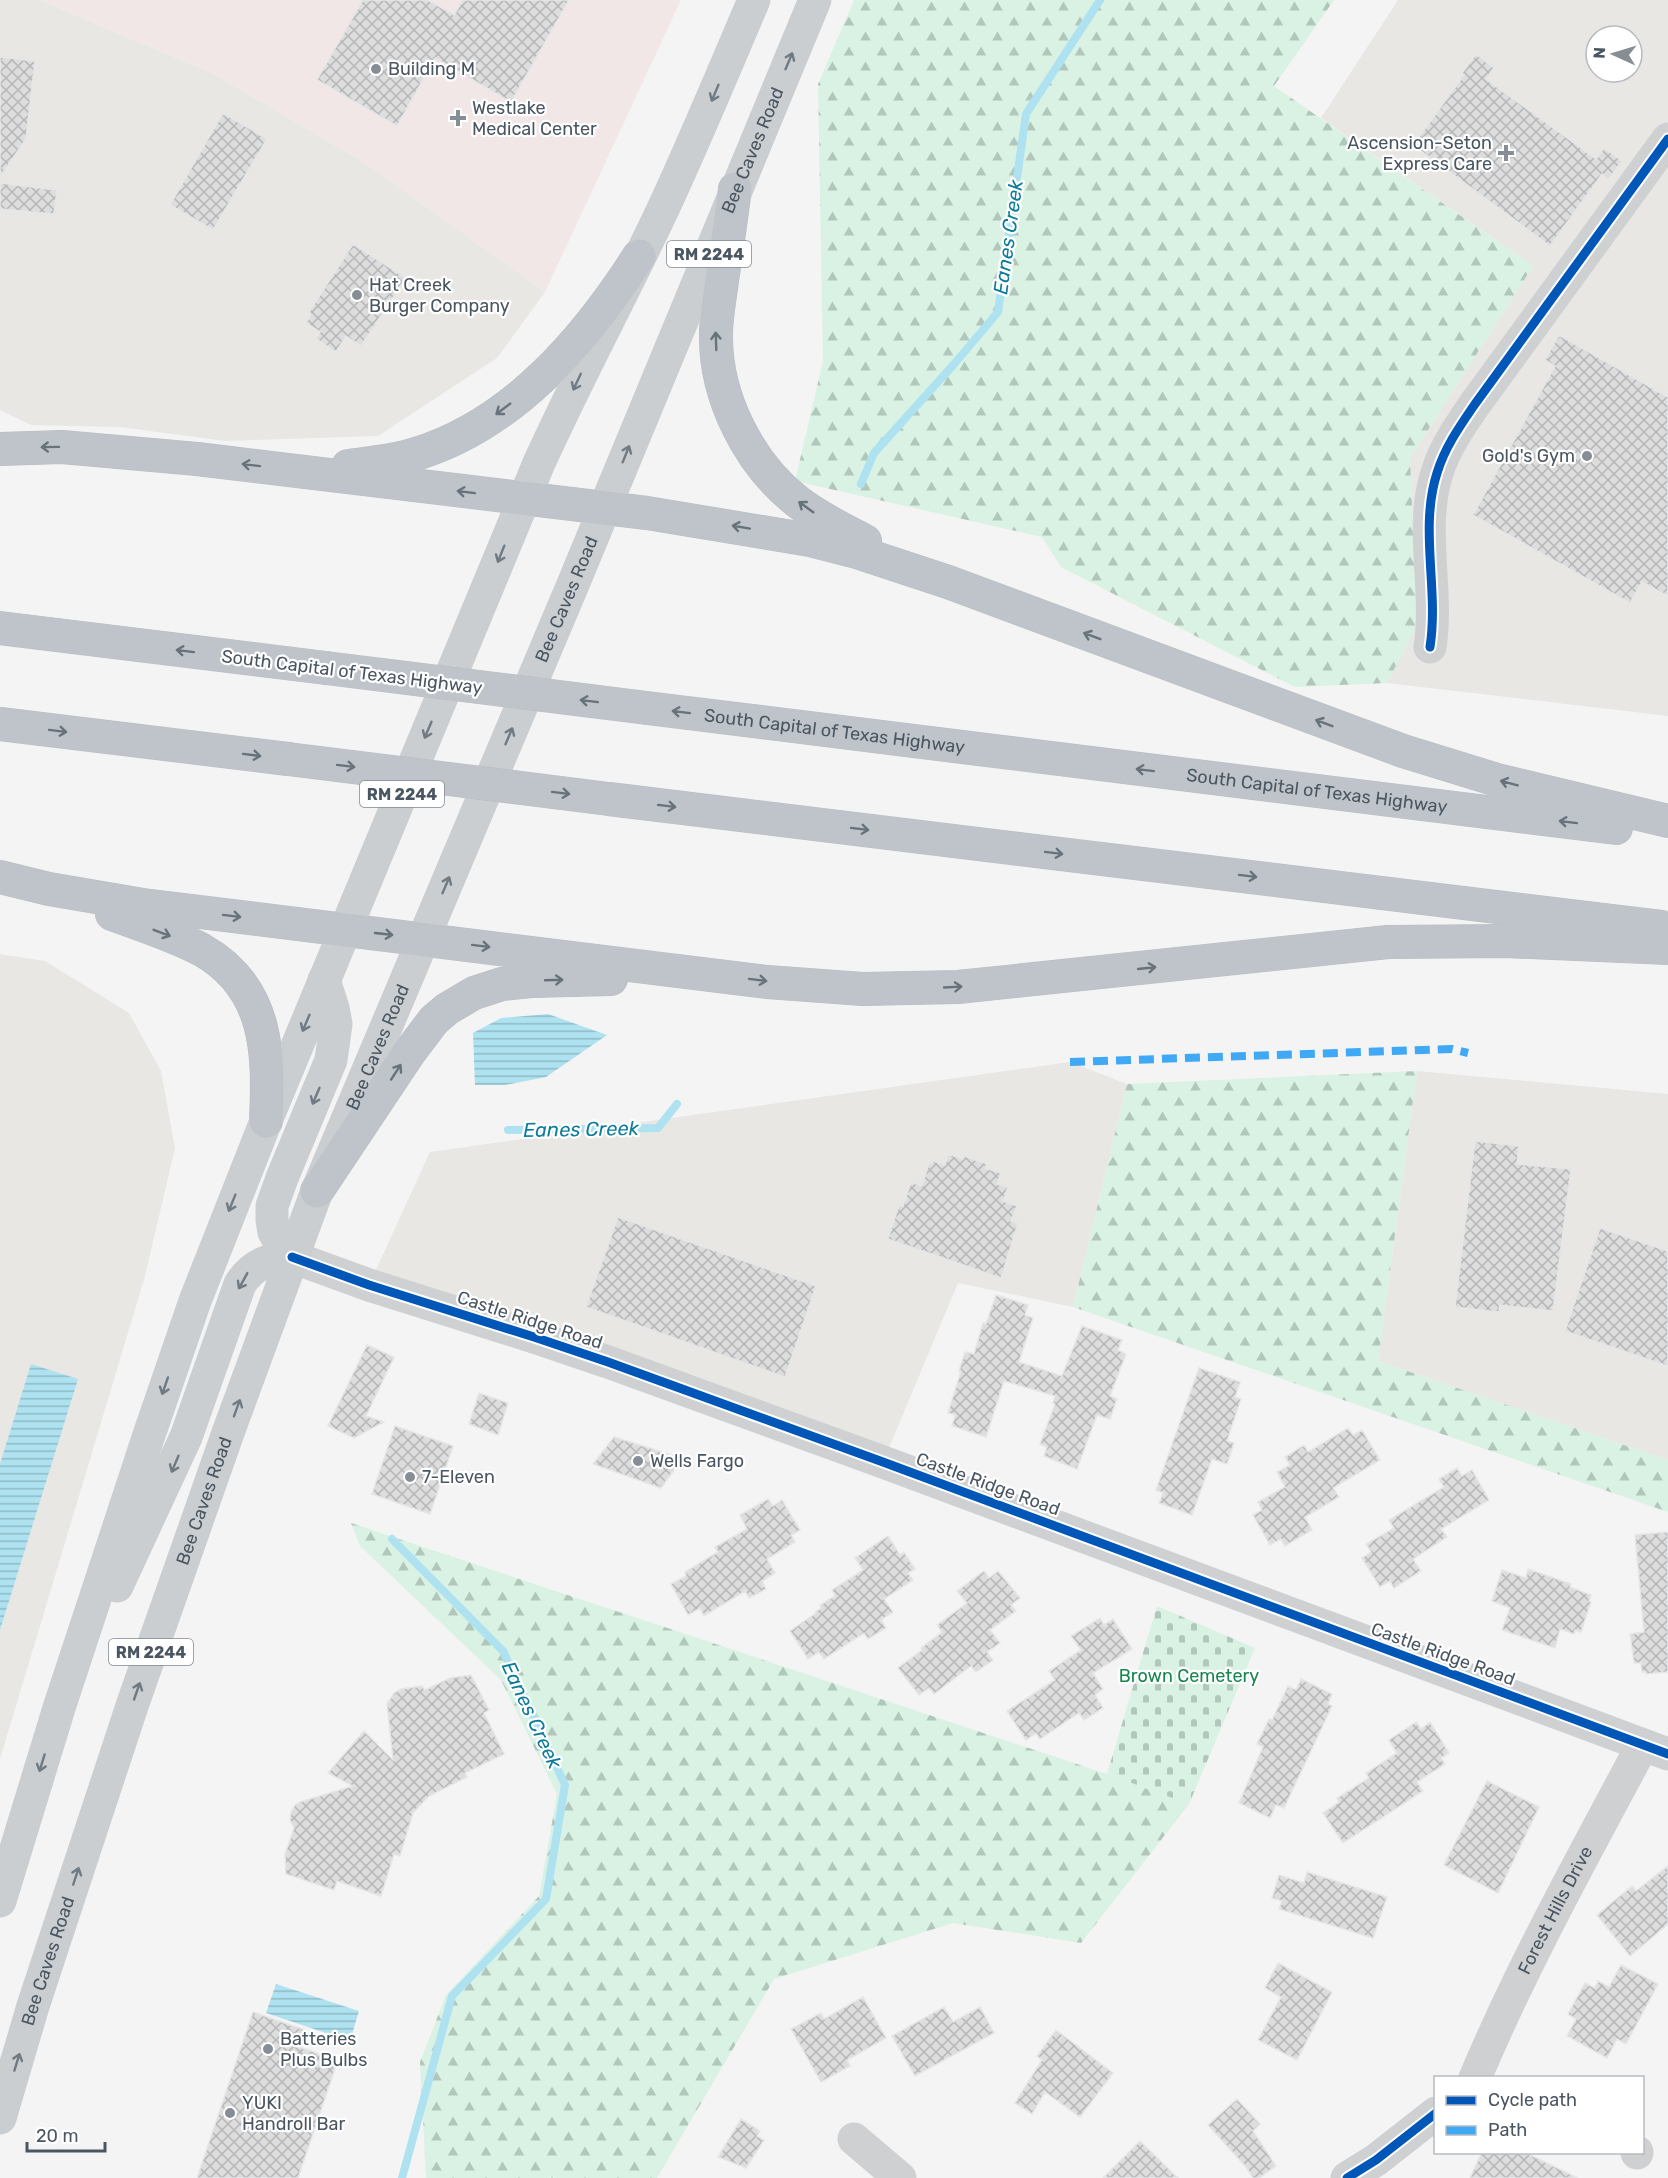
<svg xmlns="http://www.w3.org/2000/svg" width="1668" height="2178" font-family="Rubik,sans-serif">
	<style>
		.commercial { fill: #e8e7e3; fill-rule: evenodd }
		.medical { fill: #f1e7e6 }
		.forest { fill: url(#forest-firs) }
		.cemetery { fill: url(#cemetery-stones) }
		.water { fill: url(#water-rules) }
		.lines { fill: none; stroke-linecap: round; stroke-linejoin: round }
		.stream { stroke: #aee2f0; stroke-width: 8 }
		.building { fill: url(#building-cross-hatch); stroke: #e5e6e7; stroke-width: 1.5 }
		.highway-casing { stroke: #b9bec3; stroke-width: 34 }
		.minor { stroke: #ced0d2; stroke-width: 33 }
		.major { stroke: #caced1; stroke-width: 33 }
		.highway { stroke: #bec4c9; stroke-width: 33 }
		.highway-bridge-casing { stroke: #b9bec3; stroke-width: 34; stroke-linecap: butt }
		.highway-bridge { stroke: #bec4c9; stroke-width: 33 }
		.quiet { stroke: #3fa9f5; stroke-width: 8; stroke-dasharray: 15 8; stroke-linecap: butt }
		.cycleway-casing { stroke: #fff; stroke-width: 13 }
		.cycleway { stroke: #0057b8; stroke-width: 9 }
		.oneway { stroke: #707a83 }
		.oneway2 { stroke: #67727b }
		.poi-dot { fill: #868d94; stroke: #fff; stroke-width: 2 }
		.labels { text-anchor: middle; dominant-baseline: central; stroke-width: 4.5; stroke-linejoin: round; paint-order: stroke }
		.shield { fill: #fff; stroke: #808990; stroke-width: 1.5 }
		.shield-label { font-size: 16px; font-weight: bold; fill: #4a5661 }
		.poi-label { font-size: 18px; fill: #4a5661; stroke: #fff; text-anchor: start }
		.street-label { font-size: 18px; fill: #4a5661; stroke: #fff }
		.park-label { font-size: 18px; fill: #17864f; stroke: #fff }
		.water-label { font-size: 20px; font-style: italic; fill: #0c7c9b; stroke: #fff }
	</style>
	<defs>
		<pattern id="forest-firs" width="22" height="20" patternUnits="userSpaceOnUse" patternTransform="scale(1.5)"><rect width="22" height="20" fill="#d9f2e3"/><path d="M5 1l3.5 6h-7zM16 11l3.5 6h-7z" fill="#b2c7bb"/></pattern>
		<pattern id="cemetery-stones" width="16" height="16" patternUnits="userSpaceOnUse" patternTransform="scale(1.5)"><rect width="16" height="16" fill="#d9f2e3"/><path d="M2 7V4a2 2 0 0 1 4 0v3zM10 15v-3a2 2 0 0 1 4 0v3z" fill="#b2c7bb"/></pattern>
		<pattern id="water-rules" width="6" height="5" patternUnits="userSpaceOnUse" patternTransform="scale(1.5)"><rect width="6" height="5" fill="#aee2f0"/><path d="M0 2.5h6" fill="none" stroke="#90bac6"/></pattern>
		<pattern id="building-cross-hatch" width="8" height="8" patternUnits="userSpaceOnUse" patternTransform="scale(1.5)"><rect width="8" height="8" fill="#ddddde"/><path d="M0 0l8 8M0 8l8-8" fill="none" stroke="#b5b6b7"/></pattern>
	</defs>
	<rect width="100%" height="100%" fill="#f4f4f4"/>
	<path class="commercial" d="M0 0H40L214 74 365 163 545 292 497 358 378 436 225 441 120 427 31 425 0 410Z
		M1398 0H1668V716L1387 683 1417 624 1410 458 1533 266 1321 118ZM1596 36H1632V72H1596Z
		M0 954 45 961 129 1013 161 1071 175 1148 145 1276 0 1759Z
		M1070 1062 1127 1084 1073 1307 958 1283 883 1462 369 1285 430 1152Z
		M1417 1071 1668 1094V1460L1378 1361Z"/>
	<path class="medical" d="M40 0H681L545 292 365 163 214 74Z"/>
	<path class="forest" d="M854 0H1334L1274 86 1533 266 1410 458 1417 625 1387 683 1295 687 1061 567 1042 537 795 481 823 361 818 84Z
		M1417 1071 1378 1361 1668 1460V1512L1073 1307 1127 1084Z
		M351 1523 1107 1774 1189 1804 1081 1943 953 1923 774 1979 657 2178H426L420 2062 446 1995 539 1896 557 1794 501 1680 360 1546Z"/>
	<path class="cemetery" d="M1157 1606 1255 1648 1189 1804 1107 1774Z"/>
	<path class="water" d="M548 1014 607 1035 546 1077 505 1085H475L473 1033 501 1018Z
		M31 1364 78 1379 0 1630V1464Z
		M276 1984 359 2011 350 2041 266 2013Z"/>
	<g class="lines">
		<path class="stream" d="M861 484 874 453 955 363 998 312 1026 114 1100 0
			M508 1130 658 1128 677 1104
			M392 1539 503 1651 565 1785 546 1899 452 1996 402 2178"/>
	</g>
	<path class="building" d="M363 0H428L454 15 463 0H569L511 102 435 58 397 126 317 80Z
		M1476 54 1494 68 1486 79 1596 159 1604 148 1622 161 1609 179 1602 174 1550 246 1413 145 1464 75 1462 73Z
		M0 57 35 61 26 139 0 177Z
		M223 113 267 139 213 230 170 205Z
		M0 183 57 190 54 214 0 209Z
		M353 244 406 278 361 346 346 336 336 352 316 339 320 332 306 323 311 314 309 312Z
		M1559 335 1668 397V596L1642 582 1630 603 1473 515 1555 366 1545 360Z
		M1475 1141 1519 1146 1517 1164 1571 1169 1553 1311 1500 1305 1499 1312 1455 1307Z
		M948 1154 963 1159 964 1156 987 1164 985 1168 1001 1173 997 1184 1008 1187 1003 1201 1017 1206 1011 1221 1018 1223 1001 1278 888 1239 899 1205 903 1206 911 1182 922 1186 929 1163 932 1164 933 1161 945 1165Z
		M618 1217 816 1286 785 1377 586 1307Z
		M1600 1228 1668 1251V1366L1565 1331Z
		M996 1295 1028 1305 1025 1315 1033 1318 1019 1362 1062 1376 1082 1326 1122 1340 1118 1350 1126 1354 1110 1396 1117 1399 1110 1419 1097 1415 1077 1469 1044 1456 1047 1447 1040 1444 1055 1404 1053 1403 1055 1396 1004 1381 986 1437 952 1426 955 1415 948 1413 961 1371H959L965 1352 974 1354 983 1323 986 1324Z
		M367 1345 394 1357 366 1416 384 1422 354 1438 328 1426Z
		M1199 1368 1240 1382 1235 1397 1241 1399 1227 1441 1234 1443 1227 1464 1212 1459 1192 1515 1159 1503 1163 1493 1156 1490Z
		M479 1393 508 1403 498 1435 469 1424Z
		M395 1426 453 1446 430 1514 372 1494Z
		M1348 1428 1353 1435 1362 1430 1380 1460 1333 1488 1339 1497 1305 1517 1312 1530 1285 1546 1281 1539 1270 1545 1253 1515 1262 1510 1258 1502 1285 1487 1277 1472 1290 1465 1285 1457 1304 1445 1308 1452Z
		M614 1437 656 1450 682 1459 661 1488 593 1464Z
		M1457 1468 1462 1476 1472 1470 1489 1500 1441 1529 1447 1537 1413 1559 1421 1571 1394 1588 1390 1581 1380 1587 1362 1558 1371 1552 1366 1544 1394 1528 1389 1520 1444 1487 1439 1479Z
		M768 1499 773 1506 782 1500 800 1530 791 1535 795 1542 767 1559 775 1573 762 1581 766 1589 749 1598 745 1591 704 1616 700 1608 688 1615 671 1584 686 1576 685 1572 718 1552 715 1547 747 1529 740 1515Z
		M1668 1532V1672L1646 1674V1672H1642L1641 1663H1634L1630 1634 1644 1632 1635 1535Z
		M888 1536 900 1555 904 1552 915 1569 908 1573 913 1580 884 1599 893 1612 881 1620 886 1628 868 1639 864 1633 824 1659 819 1652 808 1659 790 1631 816 1613 815 1612 821 1608 820 1605 835 1596 832 1590 863 1570 855 1558Z
		M1528 1569 1571 1584 1570 1587 1591 1595 1589 1601 1591 1602 1581 1632 1575 1630 1574 1634 1560 1629 1555 1648 1502 1630 1510 1608 1492 1601 1502 1570 1526 1578Z
		M984 1571 989 1578 998 1571 1020 1598 1011 1605 1016 1611 990 1630 1000 1643 987 1652 993 1660 976 1672 971 1666 934 1694 929 1688 919 1695 898 1668 922 1650 921 1648 942 1632 937 1625 967 1603 957 1591Z
		M1100 1618 1104 1625 1113 1619 1132 1649 1093 1673 1103 1689 1095 1695 1103 1708 1084 1720 1079 1713 1040 1739 1036 1733 1026 1740 1007 1711 1055 1680 1049 1671 1081 1650 1071 1636Z
		M471 1675 489 1710 484 1713 504 1754 465 1773 467 1777 429 1796 413 1813 400 1856 394 1854 381 1896 337 1881 334 1890 286 1874 285 1854 294 1828 290 1820 291 1812 295 1805 300 1802 353 1786 328 1773 364 1731 393 1760 387 1704 394 1693 401 1689 422 1686 425 1690 450 1678Z
		M1301 1679 1332 1694 1328 1704 1332 1706 1284 1808 1276 1805 1270 1818 1239 1803 1263 1747 1257 1744 1269 1719 1272 1720 1288 1686 1296 1690Z
		M1416 1722 1421 1729 1430 1722 1449 1753 1441 1758 1445 1764 1417 1782 1423 1791 1343 1843 1323 1813 1339 1802 1337 1798 1369 1778 1366 1773 1397 1753 1389 1740Z
		M1487 1781 1539 1807 1498 1893 1444 1865Z
		M1668 1866V1924L1630 1956 1597 1915 1632 1886 1636 1891Z
		M1307 1872 1387 1897 1373 1938 1279 1909 1282 1901 1272 1898 1279 1875 1304 1883Z
		M1278 1963 1332 1992 1297 2060 1258 2040 1281 1997 1265 1988Z
		M1621 1965 1658 1984 1626 2044 1617 2039 1607 2058 1567 2036 1576 2019 1568 2014 1585 1983 1595 1988 1598 1981 1609 1987Z
		M863 1997 886 2038 847 2060 850 2066 821 2082 791 2029 821 2013 824 2019Z
		M944 2007 953 2022 980 2007 994 2033 915 2076 892 2036Z
		M253 2012 305 2030 299 2047 338 2060 298 2178H197Z
		M1056 2030 1113 2073 1080 2117 1045 2092 1032 2114 1015 2103 1042 2060 1037 2056Z
		M1237 2099 1260 2124 1253 2131 1276 2166 1259 2178H1253L1245 2166 1208 2125Z
		M741 2119 760 2131 757 2136 764 2140 746 2168 718 2157Z
		M1140 2141 1178 2178H1103Z
		M1482 2152H1524L1578 2178H1470Z"/>
	<g class="lines">
		<defs>
			<g id="highway">
				<path d="M735 189C731 219 727 249 722 280 720 298 716 316 716 334 715 397 749 464 798 502 819 518 842 529 865 541"/>
				<path d="M0 449 62 447 197 459 647 513 810 540 857 552 948 582 1403 751 1497 780 1668 821"/>
				<path d="M348 466C371 463 394 461 416 454 514 424 586 339 639 256"/>
				<path d="M0 628 326 668"/>
				<path id="s3" d="M647 708 1616 828"/>
				<path d="M0 724 288 759"/>
				<path d="M609 799 1661 927"/>
				<path d="M0 877 49 889 143 905 767 982 863 989 958 987 1388 942 1506 941 1668 948"/>
				<path d="M112 914C142 925 174 935 202 950 269 988 269 1054 266 1121"/>
				<path d="M317 1191 409 1053 434 1020 447 1009 474 993 502 984 531 981 611 979"/>
			</g>
		</defs>
		<use href="#highway" class="highway-casing"/>
		<g class="minor">
			<path d="M1430 647C1439 589 1419 529 1437 473 1445 447 1460 426 1475 404L1668 139"/>
			<path d="M292 1257 369 1285 534 1337 608 1362 883 1462 1668 1754"/>
			<path id="s1" d="M1475 2078C1523 1964 1584 1855 1642 1746"/>
			<path d="M854 2139 900 2178"/>
			<path d="M1637 2152V2153"/>
			<path d="M1347 2178 1376 2160 1436 2113"/>
		</g>
		<g class="major">
			<path d="M292 1257 284 1250 274 1232 272 1220V1206L282 1178 331 1060 336 1024 333 1008 324 980"/>
			<path d="M117 1586 186 1437 240 1284C253 1264 270 1258 292 1257"/>
			<path d="M0 1901 59 1708 149 1435 195 1301 266 1121 539 463C578 377 623 294 663 209 695 140 724 70 754 0"/>
			<path id="s2" d="M0 2118 33 2006 133 1703 229 1430 317 1191 574 582 815 0"/>
		</g>
		<use href="#highway" class="highway"/>
		<defs>
			<path id="highway-bridge" d="M326 668 647 708
				M288 759 609 799"/>
		</defs>
		<use href="#highway-bridge" class="highway-bridge-casing"/>
		<use href="#highway-bridge" class="highway-bridge"/>
		<path class="quiet" d="M1070 1062 1452 1049 1468 1053"/>
		<defs>
			<path id="cycleway" d="M1430 647C1439 589 1419 529 1437 473 1445 447 1460 426 1475 404L1668 139
				M292 1257 369 1285 534 1337 608 1362 883 1462 1668 1754
				M1347 2178 1376 2160 1436 2113"/>
		</defs>
		<use href="#cycleway" class="cycleway-casing"/>
		<use href="#cycleway" class="cycleway"/>
	</g>
	<defs><path id="oneway-shaft" d="M-6 0H5M1.5-3L5.5 0L1.5 3" fill="none" stroke-width="1.6" stroke-linecap="round" stroke-linejoin="round" transform="scale(1.5)"/></defs>
	<g class="oneway">
		<use href="#oneway-shaft" transform="translate(789 61) rotate(-67)"/>
		<use href="#oneway-shaft" transform="translate(715 93) rotate(113)"/>
		<use href="#oneway-shaft" transform="translate(577 382) rotate(115)"/>
		<use href="#oneway-shaft" transform="translate(626 454) rotate(-68)"/>
		<use href="#oneway-shaft" transform="translate(501 554) rotate(112)"/>
		<use href="#oneway-shaft" transform="translate(428 730) rotate(113)"/>
		<use href="#oneway-shaft" transform="translate(509 736) rotate(-67)"/>
		<use href="#oneway-shaft" transform="translate(446 885) rotate(-67)"/>
		<use href="#oneway-shaft" transform="translate(306 1023) rotate(113)"/>
		<use href="#oneway-shaft" transform="translate(316 1096) rotate(113)"/>
		<use href="#oneway-shaft" transform="translate(232 1203) rotate(112)"/>
		<use href="#oneway-shaft" transform="translate(243 1281) rotate(119)"/>
		<use href="#oneway-shaft" transform="translate(165 1386) rotate(109)"/>
		<use href="#oneway-shaft" transform="translate(237 1408) rotate(-70)"/>
		<use href="#oneway-shaft" transform="translate(175 1464) rotate(113)"/>
		<use href="#oneway-shaft" transform="translate(137 1691) rotate(-71)"/>
		<use href="#oneway-shaft" transform="translate(42 1763) rotate(107)"/>
		<use href="#oneway-shaft" transform="translate(76 1876) rotate(-72)"/>
		<use href="#oneway-shaft" transform="translate(17 2062) rotate(-73)"/>
	</g>
	<g class="oneway2">
		<use href="#oneway-shaft" transform="translate(716 341) rotate(-92)"/>
		<use href="#oneway-shaft" transform="translate(503 409) rotate(143)"/>
		<use href="#oneway-shaft" transform="translate(50 447) rotate(179)"/>
		<use href="#oneway-shaft" transform="translate(251 465) rotate(-173)"/>
		<use href="#oneway-shaft" transform="translate(466 492) rotate(-173)"/>
		<use href="#oneway-shaft" transform="translate(806 507) rotate(-144)"/>
		<use href="#oneway-shaft" transform="translate(741 527) rotate(-170)"/>
		<use href="#oneway-shaft" transform="translate(1092 636) rotate(-159)"/>
		<use href="#oneway-shaft" transform="translate(185 651) rotate(-173)"/>
		<use href="#oneway-shaft" transform="translate(589 701) rotate(-173)"/>
		<use href="#oneway-shaft" transform="translate(681 712) rotate(-173)"/>
		<use href="#oneway-shaft" transform="translate(1324 723) rotate(-159)"/>
		<use href="#oneway-shaft" transform="translate(58 731) rotate(7)"/>
		<use href="#oneway-shaft" transform="translate(252 755) rotate(7)"/>
		<use href="#oneway-shaft" transform="translate(346 766) rotate(7)"/>
		<use href="#oneway-shaft" transform="translate(1145 770) rotate(-173)"/>
		<use href="#oneway-shaft" transform="translate(1509 783) rotate(-165)"/>
		<use href="#oneway-shaft" transform="translate(561 793) rotate(7)"/>
		<use href="#oneway-shaft" transform="translate(667 806) rotate(7)"/>
		<use href="#oneway-shaft" transform="translate(1568 822) rotate(-173)"/>
		<use href="#oneway-shaft" transform="translate(860 829) rotate(7)"/>
		<use href="#oneway-shaft" transform="translate(1054 853) rotate(7)"/>
		<use href="#oneway-shaft" transform="translate(1248 876) rotate(7)"/>
		<use href="#oneway-shaft" transform="translate(232 916) rotate(7)"/>
		<use href="#oneway-shaft" transform="translate(162 933) rotate(21)"/>
		<use href="#oneway-shaft" transform="translate(384 934) rotate(6)"/>
		<use href="#oneway-shaft" transform="translate(481 946) rotate(7)"/>
		<use href="#oneway-shaft" transform="translate(1147 968) rotate(-6)"/>
		<use href="#oneway-shaft" transform="translate(554 980) rotate(-2)"/>
		<use href="#oneway-shaft" transform="translate(758 980) rotate(7)"/>
		<use href="#oneway-shaft" transform="translate(953 987) rotate(-3)"/>
		<use href="#oneway-shaft" transform="translate(396 1072) rotate(-57)"/>
	</g>
	<g class="poi-dot">
		<circle cx="376" cy="69" r="6"/>
		<path d="M455 109h6v6h6v6h-6v6h-6v-6h-6v-6h6z"/>
		<path d="M1503 144h6v6h6v6h-6v6h-6v-6h-6v-6h6z"/>
		<circle cx="357" cy="295" r="6"/>
		<circle cx="1587" cy="456" r="6"/>
		<circle cx="638" cy="1461" r="6"/>
		<circle cx="410" cy="1477" r="6"/>
		<circle cx="268" cy="2049" r="6"/>
		<circle cx="230" cy="2113" r="6"/>
	</g>
	<g class="labels">
		<g class="shield">
			<rect x="667" y="241" width="84" height="26" rx="4.5"/>
			<rect x="360" y="781" width="84" height="26" rx="4.5"/>
			<rect x="109" y="1639" width="84" height="26" rx="4.5"/>
		</g>
		<g class="shield-label">
			<text x="709" y="254">RM 2244</text>
			<text x="402" y="794">RM 2244</text>
			<text x="151" y="1652">RM 2244</text>
		</g>
		<g class="poi-label">
			<text x="388" y="69">Building M</text>
			<text x="472" y="108">Westlake<tspan x="472" dy="21">Medical Center</tspan></text>
			<text x="1492" y="143" text-anchor="end">Ascension-Seton<tspan x="1492" dy="21">Express Care</tspan></text>
			<text x="369" y="285">Hat Creek<tspan x="369" dy="21">Burger Company</tspan></text>
			<text x="1575" y="456" text-anchor="end">Gold's Gym</text>
			<text x="650" y="1461">Wells Fargo</text>
			<text x="422" y="1477">7-Eleven</text>
			<text x="280" y="2039">Batteries<tspan x="280" dy="21">Plus Bulbs</tspan></text>
			<text x="242" y="2103">YUKI<tspan x="242" dy="21">Handroll Bar</tspan></text>
		</g>
		<g class="street-label">
			<text stroke="none"><textPath href="#s2" startOffset="2108">Bee Caves Road</textPath></text>
			<text stroke="none"><textPath href="#s2" startOffset="1622">Bee Caves Road</textPath></text>
			<text transform="translate(352 672) rotate(7)">South Capital of Texas Highway</text>
			<text stroke="none"><textPath href="#s3" startOffset="189">South Capital of Texas Highway</textPath></text>
			<text stroke="none"><textPath href="#s3" startOffset="675">South Capital of Texas Highway</textPath></text>
			<text stroke="none"><textPath href="#s2" startOffset="1136">Bee Caves Road</textPath></text>
			<text transform="translate(530 1320) rotate(18)">Castle Ridge Road</text>
			<text transform="translate(988 1484) rotate(20)">Castle Ridge Road</text>
			<text stroke="none"><textPath href="#s2" startOffset="650">Bee Caves Road</textPath></text>
			<text transform="translate(1443 1654) rotate(20)">Castle Ridge Road</text>
			<text stroke="none"><textPath href="#s1" startOffset="186">Forest Hills Drive</textPath></text>
			<text stroke="none"><textPath href="#s2" startOffset="164">Bee Caves Road</textPath></text>
		</g>
		<g class="park-label">
			<text x="1189" y="1676">Brown Cemetery</text>
		</g>
		<g class="water-label">
			<text transform="translate(1008 237) rotate(-82)">Eanes Creek</text>
			<text transform="translate(581 1129) rotate(-1)">Eanes Creek</text>
			<text transform="translate(532 1715) rotate(65)">Eanes Creek</text>
		</g>
	</g>
	<rect x="1434" y="2076" width="210" height="78" fill="#ffffff" stroke="#b7bbc0" stroke-width="1.5"/>
	<rect x="1446" y="2096" width="30" height="9" fill="#0057b8" stroke="#b7bbc0" stroke-width="1.5"/>
	<text x="1488" y="2106" font-size="18" fill="#4a5661">Cycle path</text>
	<rect x="1446" y="2126" width="30" height="9" fill="#3fa9f5" stroke="#b7bbc0" stroke-width="1.5"/>
	<text x="1488" y="2136" font-size="18" fill="#4a5661">Path</text>
	<g transform="translate(1614 54) rotate(274)"><circle r="28" fill="#ffffff" stroke="#b7bbc0" stroke-width="1.5"/>
	<path d="M0-4.5L10 22L0 15L-10 22Z" fill="#868d94"/>
	<text y="-9" font-size="16" font-weight="bold" text-anchor="middle" fill="#4a5661">N</text>
	</g>
	<path d="M27 2142v9h78v-9" fill="none" stroke="#4a5661" stroke-width="3"/>
	<text x="36" y="2142" font-size="18" fill="#4a5661" stroke="#ffffff" stroke-width="4.5" paint-order="stroke">20 m</text>
</svg>
